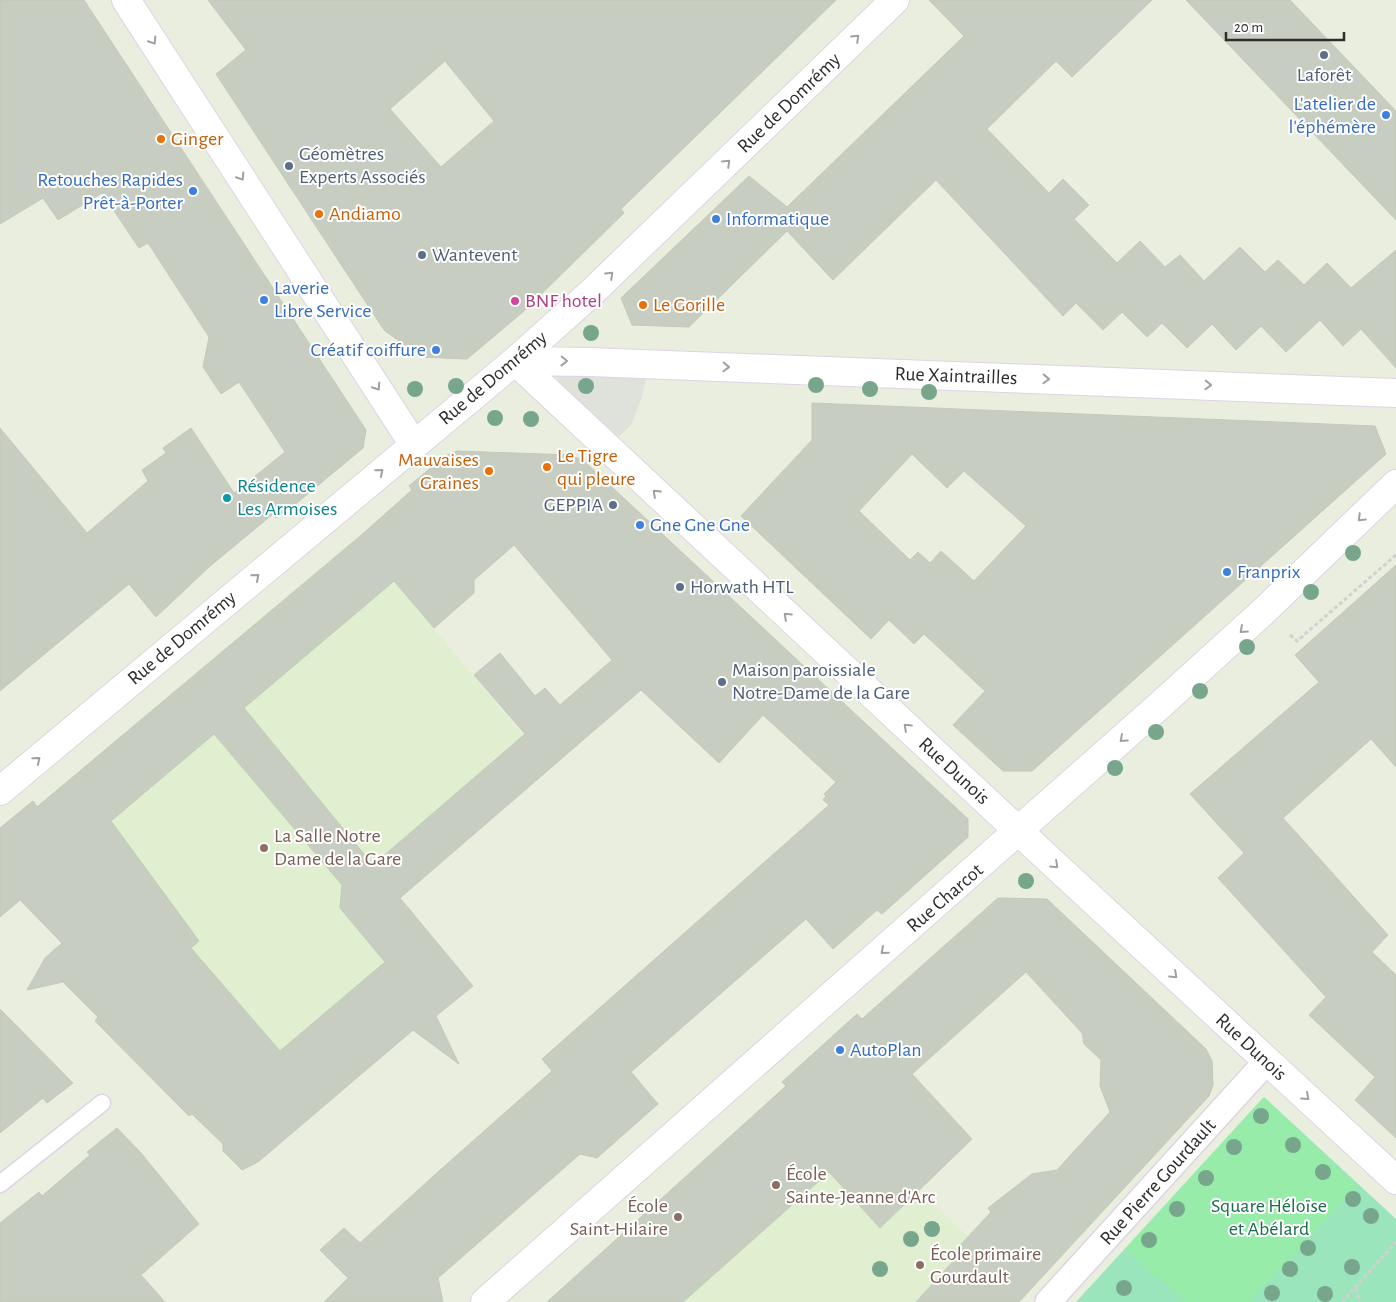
<svg xmlns="http://www.w3.org/2000/svg" width="1396" height="1302" font-family="'Alegreya Sans',sans-serif">
	<style>
		.education { fill: #e0efcf }
		.green { fill: #9be5bd }
		.pitch { fill: #97ecaa }
		.plaza { fill: #dee2da }
		.building { fill: #c8cdc1; stroke: #c2cab8; fill-rule: evenodd }
		.lines { fill: none; stroke-linecap: round; stroke-linejoin: round }
		.service-casing { stroke: #ded4e5; stroke-width: 19 }
		.pedestrian-casing { stroke: #ded4e5; stroke-width: 28 }
		.minor-casing { stroke: #ded4e5; stroke-width: 30 }
		.path { stroke: #d1d1d1; stroke-width: 3; stroke-dasharray: 4 2.5; stroke-linecap: butt }
		.service { stroke: #fff; stroke-width: 16 }
		.pedestrian { stroke: #fff; stroke-width: 25 }
		.minor { stroke: #fff; stroke-width: 28 }
		.tree { fill: #77a68d }
		.oneway { stroke: #a0a0a0 }
		.service-dot { fill: #5c6f8a; stroke: #fff; stroke-width: 2 }
		.shop-dot { fill: #3f7fe0; stroke: #fff; stroke-width: 2 }
		.food-dot { fill: #e8710a; stroke: #fff; stroke-width: 2 }
		.hotel-dot { fill: #d1479c; stroke: #fff; stroke-width: 2 }
		.culture-dot { fill: #0f9aa8; stroke: #fff; stroke-width: 2 }
		.education-dot { fill: #8d6e63; stroke: #fff; stroke-width: 2 }
		.labels { text-anchor: middle; dominant-baseline: central; stroke-width: 4; stroke-linejoin: round; paint-order: stroke }
		.service-label { font-size: 20px; fill: #4e5e75; stroke: #fff; text-anchor: start }
		.street-label { font-size: 20px; fill: #2d2d2d; stroke: #fff }
		.shop-label { font-size: 20px; fill: #366cbe; stroke: #fff; text-anchor: start }
		.food-label { font-size: 20px; fill: #c56008; stroke: #fff; text-anchor: start }
		.hotel-label { font-size: 20px; fill: #b23c85; stroke: #fff; text-anchor: start }
		.culture-label { font-size: 20px; fill: #0d838f; stroke: #fff; text-anchor: start }
		.education-label { font-size: 20px; fill: #785e54; stroke: #fff; text-anchor: start }
		.park-label { font-size: 20px; fill: #1a6c4a; stroke: #fff }
	</style>
	<rect width="100%" height="100%" fill="#e9eedf"/>
	<path class="education" d="M357 537 549 767 400 898 473 986 436 1016 438 1022 423 1038 413 1031 258 1162 236 1044 37 806Z
		M786 1086 898 1211 919 1191 1027 1292 1019 1302H652L605 1249Z"/>
	<path class="green" d="M1264 1097 1396 1219V1302H1076Z"/>
	<path class="pitch" d="M1264 1097 1358 1186 1249 1302H1186L1125 1249Z"/>
	<path class="plaza" d="M559 373 647 374 642 397 631 425 616 439 563 390 557 377Z"/>
	<path class="building" d="M0 0H84L366 430 363 448 298 502 276 518 273 514 209 567 156 617 129 584 0 691V428L87 533 148 481 142 470 166 453 163 448 191 428 234 493 285 452 239 382 221 394 203 367 209 337 148 243 139 248 102 193 58 220 43 198 0 224Z
		M208 0H836L621 209 624 213 524 311 467 359 421 357 384 330 216 74 246 50ZM445 61 494 121 441 167 390 109Z
		M929 0H1152L1072 77 1056 61 987 129 1049 193 1063 179 1089 205 1074 219 1117 263 1140 241 1165 267 1180 255 1204 281 1240 247 1265 272 1278 260 1304 285 1327 263 1351 288 1396 250V368L1361 329 1343 346 1320 320 1286 352 1261 326 1236 350 1212 324 1187 348 1162 323 1147 337 1122 312 1103 330 1076 303 1063 316 936 180 833 280 787 231 689 327 632 325 621 298 749 176 787 207 964 36Z
		M1186 0H1290L1396 111V220Z
		M812 403 1375 426 1386 454 1032 771H1003L953 725 985 691 924 634 914 644 889 620 871 639 741 516 812 440ZM912 454 947 488 964 471 1026 526 974 581 941 551 930 563 918 552 910 560 859 511Z
		M457 451 571 455 584 461 968 819V837L882 914 877 910 833 949 806 919 631 1072 658 1104 597 1158 580 1154 438 1278 443 1302H324L348 1278 320 1250 344 1228 360 1243 439 1171 552 1071 542 1059 829 805 823 800 826 796 824 794 836 782 763 715 719 763 641 690 400 898 473 986 436 1016 459 1064 413 1030 258 1162 242 1170 223 1151V1144L192 1114 189 1116 95 1021 98 1017 63 982 27 990 45 958 62 943 20 900 0 917V828L33 801 37 807 358 538 412 490 409 486 445 456ZM514 545 612 660 560 705 545 688 535 696 500 653 474 675 525 734 373 865 244 708 394 581 434 628 474 593V580ZM214 734 342 885 340 908 385 962 280 1051 191 948 199 941 111 821Z
		M1396 565V767L1371 739 1283 818 1388 935 1372 952 1396 975V1138L1355 1100 1375 1077 1309 1015 1326 997 1218 878 1244 853 1190 794 1319 682 1295 655Z
		M998 898 1047 899 1206 1049 1212 1061 1213 1085 1209 1096 1019 1302H916L958 1256 954 1252 991 1212 988 1208 1032 1174 1057 1170 1110 1112 1100 1086 1101 1060 1084 1044 1082 1033 1026 972 912 1074 972 1139 880 1228 829 1172 683 1302H547L786 1086 782 1082 815 1052 857 1014 862 1019Z
		M0 1009 73 1083 47 1103 43 1098 0 1133Z
		M117 1128 141 1153 199 1224 141 1275 165 1302H0V1223L39 1192 42 1196 90 1155 87 1152Z"/>
	<g class="lines">
		<defs>
			<path id="service" d="M0 1184 102 1103"/>
			<path id="pedestrian" d="M1048 1302 1267 1061"/>
			<path id="minor" d="M126 0 414 445
				M515 361 1042 853 1396 1180
				M515 361 590 362 1396 393
				M0 791 515 361 589 295 895 0
				M485 1302 1158 707 1266 609 1396 484"/>
		</defs>
		<use href="#service" class="service-casing"/>
		<use href="#pedestrian" class="pedestrian-casing"/>
		<use href="#minor" class="minor-casing"/>
		<path class="path" d="M1290 635 1297 641 1396 555
			M1356 1288 1359 1302
			M1342 1302 1396 1242"/>
		<use href="#service" class="service"/>
		<use href="#pedestrian" class="pedestrian"/>
		<use href="#minor" class="minor"/>
	</g>
	<g class="tree">
		<circle cx="591" cy="333" r="8"/>
		<circle cx="816" cy="385" r="8"/>
		<circle cx="456" cy="386" r="8"/>
		<circle cx="586" cy="386" r="8"/>
		<circle cx="415" cy="389" r="8"/>
		<circle cx="870" cy="389" r="8"/>
		<circle cx="929" cy="392" r="8"/>
		<circle cx="495" cy="418" r="8"/>
		<circle cx="531" cy="419" r="8"/>
		<circle cx="1353" cy="553" r="8"/>
		<circle cx="1311" cy="592" r="8"/>
		<circle cx="1247" cy="647" r="8"/>
		<circle cx="1200" cy="691" r="8"/>
		<circle cx="1156" cy="732" r="8"/>
		<circle cx="1115" cy="768" r="8"/>
		<circle cx="1026" cy="881" r="8"/>
		<circle cx="1261" cy="1116" r="8"/>
		<circle cx="1293" cy="1145" r="8"/>
		<circle cx="1234" cy="1147" r="8"/>
		<circle cx="1323" cy="1172" r="8"/>
		<circle cx="1206" cy="1178" r="8"/>
		<circle cx="1353" cy="1199" r="8"/>
		<circle cx="1177" cy="1209" r="8"/>
		<circle cx="1371" cy="1216" r="8"/>
		<circle cx="932" cy="1229" r="8"/>
		<circle cx="911" cy="1239" r="8"/>
		<circle cx="1149" cy="1240" r="8"/>
		<circle cx="1308" cy="1248" r="8"/>
		<circle cx="1352" cy="1267" r="8"/>
		<circle cx="880" cy="1269" r="8"/>
		<circle cx="1290" cy="1269" r="8"/>
		<circle cx="1124" cy="1288" r="8"/>
		<circle cx="1272" cy="1293" r="8"/>
		<circle cx="1325" cy="1294" r="8"/>
	</g>
	<defs><path id="oneway-chevron" d="M-2-3.5L2.5 0L-2 3.5" fill="none" stroke-width="1.6" stroke-linecap="round" stroke-linejoin="round" transform="scale(1.25)"/></defs>
	<g class="oneway">
		<use href="#oneway-chevron" transform="translate(856 38) rotate(-44)"/>
		<use href="#oneway-chevron" transform="translate(153 41) rotate(57)"/>
		<use href="#oneway-chevron" transform="translate(727 163) rotate(-44)"/>
		<use href="#oneway-chevron" transform="translate(241 177) rotate(57)"/>
		<use href="#oneway-chevron" transform="translate(610 275) rotate(-44)"/>
		<use href="#oneway-chevron" transform="translate(564 361) rotate(1)"/>
		<use href="#oneway-chevron" transform="translate(726 367) rotate(2)"/>
		<use href="#oneway-chevron" transform="translate(1046 379) rotate(2)"/>
		<use href="#oneway-chevron" transform="translate(1208 385) rotate(2)"/>
		<use href="#oneway-chevron" transform="translate(377 387) rotate(57)"/>
		<use href="#oneway-chevron" transform="translate(380 472) rotate(-40)"/>
		<use href="#oneway-chevron" transform="translate(656 493) rotate(-137)"/>
		<use href="#oneway-chevron" transform="translate(1361 518) rotate(136)"/>
		<use href="#oneway-chevron" transform="translate(256 577) rotate(-40)"/>
		<use href="#oneway-chevron" transform="translate(787 616) rotate(-137)"/>
		<use href="#oneway-chevron" transform="translate(1243 630) rotate(138)"/>
		<use href="#oneway-chevron" transform="translate(907 727) rotate(-137)"/>
		<use href="#oneway-chevron" transform="translate(1123 739) rotate(138)"/>
		<use href="#oneway-chevron" transform="translate(37 760) rotate(-40)"/>
		<use href="#oneway-chevron" transform="translate(1055 865) rotate(43)"/>
		<use href="#oneway-chevron" transform="translate(884 951) rotate(139)"/>
		<use href="#oneway-chevron" transform="translate(1174 975) rotate(43)"/>
		<use href="#oneway-chevron" transform="translate(1306 1097) rotate(42)"/>
	</g>
	<g class="service-dot">
		<circle cx="1324" cy="55" r="5"/>
		<circle cx="289" cy="166" r="5"/>
		<circle cx="422" cy="255" r="5"/>
		<circle cx="613" cy="505" r="5"/>
		<circle cx="680" cy="587" r="5"/>
		<circle cx="722" cy="682" r="5"/>
	</g>
	<g class="shop-dot">
		<circle cx="1386" cy="115" r="5"/>
		<circle cx="193" cy="191" r="5"/>
		<circle cx="716" cy="219" r="5"/>
		<circle cx="264" cy="300" r="5"/>
		<circle cx="436" cy="350" r="5"/>
		<circle cx="640" cy="525" r="5"/>
		<circle cx="1227" cy="572" r="5"/>
		<circle cx="840" cy="1050" r="5"/>
	</g>
	<g class="food-dot">
		<circle cx="161" cy="139" r="5"/>
		<circle cx="319" cy="214" r="5"/>
		<circle cx="643" cy="305" r="5"/>
		<circle cx="547" cy="467" r="5"/>
		<circle cx="489" cy="471" r="5"/>
	</g>
	<circle class="hotel-dot" cx="515" cy="301" r="5"/>
	<circle class="culture-dot" cx="227" cy="498" r="5"/>
	<g class="education-dot">
		<circle cx="264" cy="848" r="5"/>
		<circle cx="776" cy="1185" r="5"/>
		<circle cx="678" cy="1217" r="5"/>
		<circle cx="920" cy="1265" r="5"/>
	</g>
	<g class="labels">
		<g class="service-label">
			<text x="1324" y="75" text-anchor="middle">Laforêt</text>
			<text x="299" y="154">Géomètres<tspan x="299" dy="23">Experts Associés</tspan></text>
			<text x="432" y="255">Wantevent</text>
			<text x="603" y="505" text-anchor="end">GEPPIA</text>
			<text x="690" y="587">Horwath HTL</text>
			<text x="732" y="670">Maison paroissiale<tspan x="732" dy="23">Notre-Dame de la Gare</tspan></text>
		</g>
		<g class="street-label">
			<text transform="translate(789 103) rotate(-44)">Rue de Domrémy</text>
			<text transform="translate(956 376) rotate(2)">Rue Xaintrailles</text>
			<text transform="translate(493 378) rotate(-40)">Rue de Domrémy</text>
			<text transform="translate(182 638) rotate(-40)">Rue de Domrémy</text>
			<text transform="translate(954 771) rotate(43)">Rue Dunois</text>
			<text transform="translate(945 898) rotate(-41)">Rue Charcot</text>
			<text transform="translate(1251 1047) rotate(43)">Rue Dunois</text>
			<text transform="translate(1158 1182) rotate(-48)">Rue Pierre Gourdault</text>
		</g>
		<g class="shop-label">
			<text x="1376" y="104" text-anchor="end">L'atelier de<tspan x="1376" dy="23">l'éphémère</tspan></text>
			<text x="183" y="180" text-anchor="end">Retouches Rapides<tspan x="183" dy="23">Prêt-à-Porter</tspan></text>
			<text x="726" y="219">Informatique</text>
			<text x="274" y="288">Laverie<tspan x="274" dy="23">Libre Service</tspan></text>
			<text x="426" y="350" text-anchor="end">Créatif coiffure</text>
			<text x="650" y="525">Gne Gne Gne</text>
			<text x="1237" y="572">Franprix</text>
			<text x="850" y="1050">AutoPlan</text>
		</g>
		<g class="food-label">
			<text x="171" y="139">Ginger</text>
			<text x="329" y="214">Andiamo</text>
			<text x="653" y="305">Le Gorille</text>
			<text x="557" y="456">Le Tigre<tspan x="557" dy="23">qui pleure</tspan></text>
			<text x="479" y="460" text-anchor="end">Mauvaises<tspan x="479" dy="23">Graines</tspan></text>
		</g>
		<g class="hotel-label">
			<text x="525" y="301">BNF hotel</text>
		</g>
		<g class="culture-label">
			<text x="237" y="486">Résidence<tspan x="237" dy="23">Les Armoises</tspan></text>
		</g>
		<g class="education-label">
			<text x="274" y="836">La Salle Notre<tspan x="274" dy="23">Dame de la Gare</tspan></text>
			<text x="786" y="1174">École<tspan x="786" dy="23">Sainte-Jeanne d'Arc</tspan></text>
			<text x="668" y="1206" text-anchor="end">École<tspan x="668" dy="23">Saint-Hilaire</tspan></text>
			<text x="930" y="1254">École primaire<tspan x="930" dy="23">Gourdault</tspan></text>
		</g>
		<g class="park-label">
			<text x="1269" y="1206">Square Héloïse<tspan x="1269" dy="23">et Abélard</tspan></text>
		</g>
	</g>
	<path d="M1226 32v8h118v-8" fill="none" stroke="#2d2d2d" stroke-width="2.5"/>
	<text x="1234" y="32" font-size="15" fill="#2d2d2d" stroke="#ffffff" stroke-width="4" paint-order="stroke">20 m</text>
</svg>
